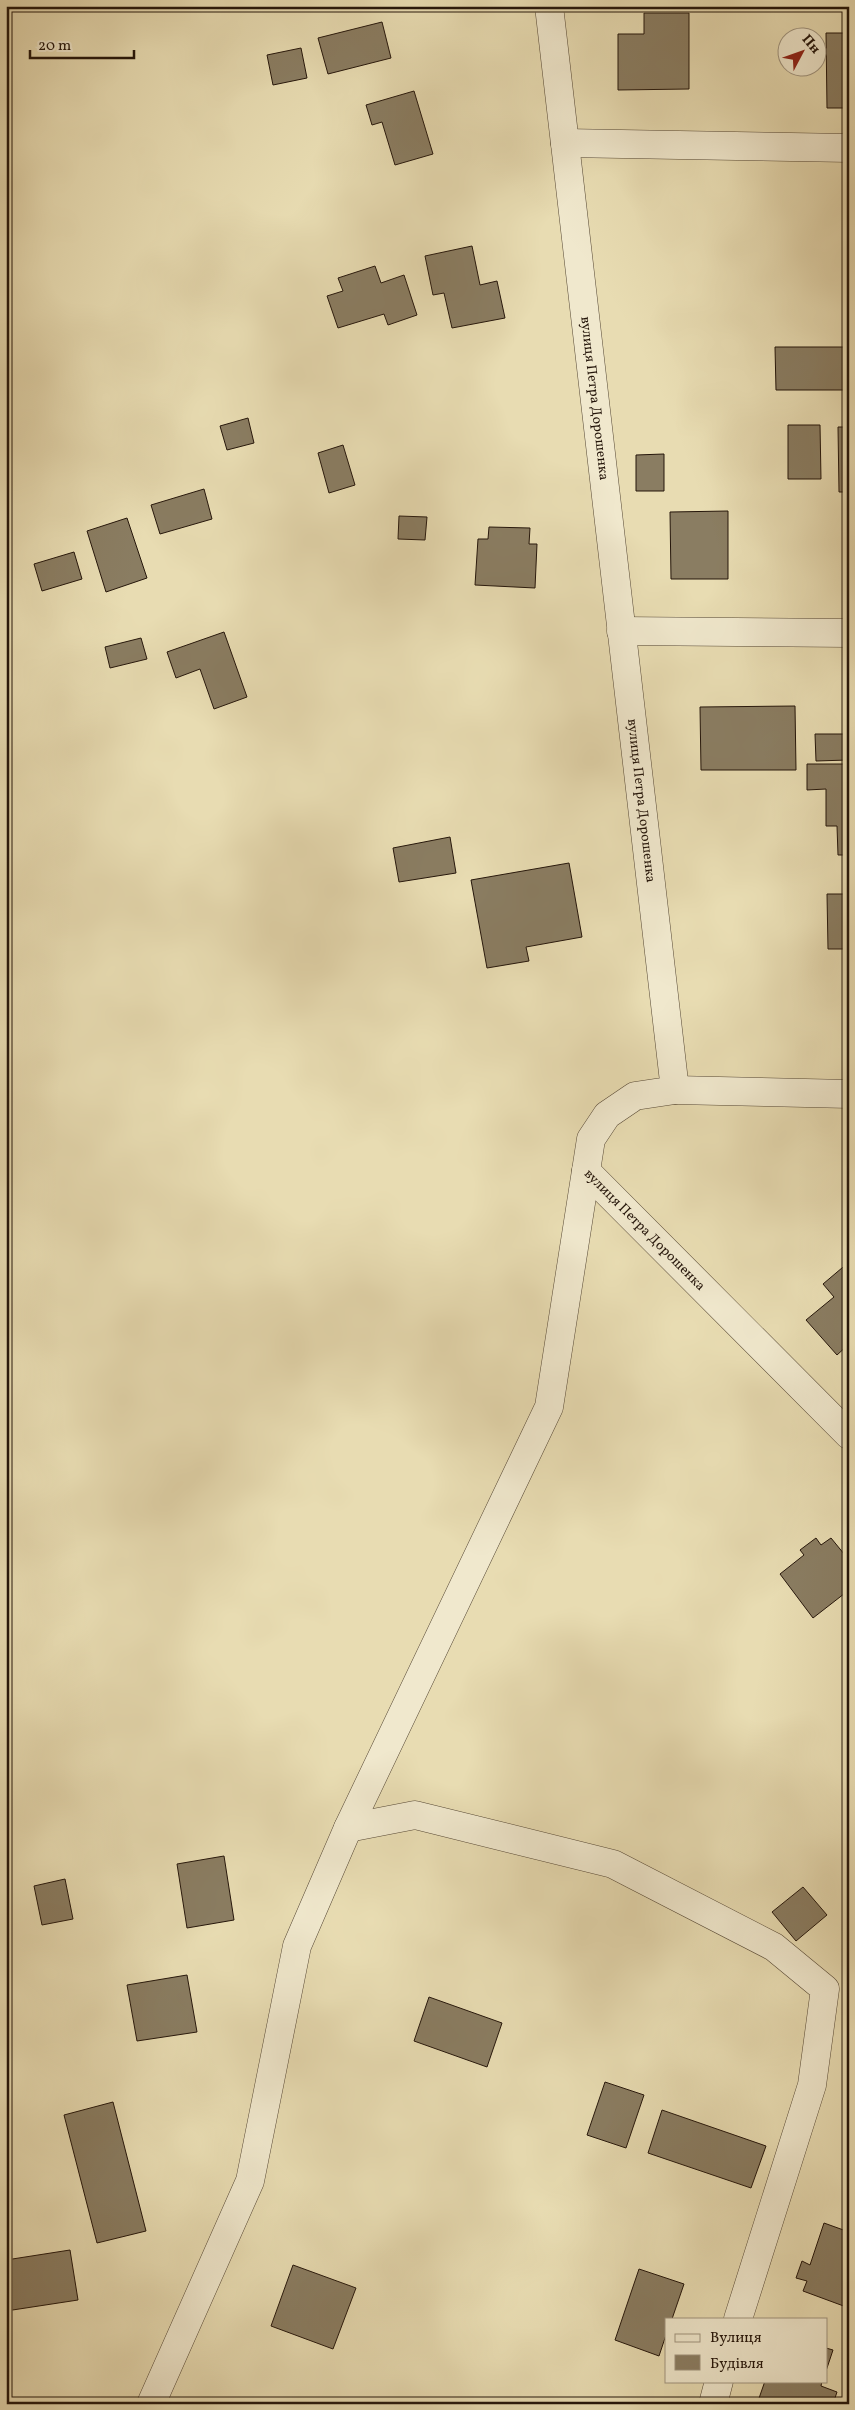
<svg xmlns="http://www.w3.org/2000/svg" width="855" height="2410" font-family="Vollkorn,serif">
	<style>
		.building { fill: #8a7d62; stroke: #25160b }
		.lines { fill: none; stroke-linecap: round; stroke-linejoin: round }
		.minor-casing { stroke: #564835; stroke-width: 29 }
		.minor { stroke: #f0e8cd; stroke-width: 28 }
		.labels { text-anchor: middle; dominant-baseline: central; stroke-width: 4; stroke-linejoin: round; paint-order: stroke }
		.street-label { font-size: 14px; fill: #25160b; stroke: #f0e8cd }
	</style>
	<rect width="100%" height="100%" fill="#e8dcb2"/>
	<filter id="stains"><feTurbulence type="fractalNoise" baseFrequency=".004" numOctaves="4"/><feColorMatrix values="0 0 0 0 .2 0 0 0 0 .09 0 0 0 0 .02 0 0 0 .5 -.17"/></filter>
	<radialGradient id="worn" r=".72"><stop offset=".6" stop-color="#630" stop-opacity="0"/><stop offset="1" stop-color="#630" stop-opacity=".3"/></radialGradient>
	<path class="building" d="M644 13H689V89L618 90V34H644Z
		M382 22 391 58 328 74 318 38Z
		M826 33H849V108H827Z
		M301 48 307 78 273 85 267 55Z
		M414 91 433 154 395 165 382 122 372 125 366 105Z
		M472 246 480 285 497 281 505 318 452 328 444 293 433 295 425 256Z
		M375 266 381 283 404 275 417 315 388 325 384 314 338 328 327 296 343 291 338 278Z
		M775 347H849V390H776Z
		M248 418 254 443 227 450 220 426Z
		M788 425H820L821 479H788Z
		M838 427H849V492H839Z
		M343 445 355 485 329 493 318 453Z
		M664 454V491H636V455Z
		M204 489 212 519 160 534 151 505Z
		M728 511V579H671L670 512Z
		M399 516 427 517 425 540 398 539Z
		M127 518 147 578 106 592 87 531Z
		M489 527 530 528 529 544H537L535 588 475 585 478 539H488Z
		M74 552 82 579 42 591 34 564Z
		M224 632 247 697 214 709 200 669 176 678 167 652Z
		M141 638 147 659 110 668 105 647Z
		M795 706 796 770H701L700 707Z
		M815 734H848V760L816 761Z
		M807 764H849V855H838L837 826H826V789L807 790Z
		M450 837 456 873 399 882 393 848Z
		M569 863 582 937 526 947 529 961 487 968 471 880Z
		M827 894H849V949H828Z
		M849 1262V1344L837 1355 806 1320 834 1297 823 1284Z
		M816 1538 821 1545 831 1538 849 1560V1590L813 1618 780 1574 804 1555 800 1550Z
		M224 1856 234 1920 187 1928 177 1864Z
		M65 1879 73 1919 42 1925 34 1886Z
		M803 1887 827 1915 796 1941 772 1912Z
		M187 1975 197 2032 137 2041 127 1985Z
		M429 1997 502 2023 487 2067 414 2041Z
		M605 2082 644 2095 626 2148 587 2135Z
		M113 2102 146 2231 97 2243 64 2115Z
		M662 2110 766 2146 751 2188 648 2153Z
		M824 2223 849 2232V2308L803 2291 807 2281 796 2278 802 2261 810 2265Z
		M70 2250 78 2300 6 2311V2260Z
		M293 2265 356 2288 333 2349 271 2326Z
		M639 2269 684 2284 672 2319H666V2335L659 2356 615 2340Z
		M826 2348 833 2350 826 2371Z
		M765 2381H822L821 2386 837 2392 833 2404H757Z"/>
	<g class="lines">
		<defs>
			<g id="minor">
				<path id="s1" d="M549 6 675 1090 635 1096 607 1115 591 1139 586 1171 849 1435"/>
				<path d="M565 143 849 148"/>
				<path d="M621 631 849 633"/>
				<path d="M675 1090 849 1094"/>
				<path d="M348 1828 415 1815 613 1864 774 1947 825 1989 812 2085 738 2319"/>
				<path d="M151 2404 250 2181 297 1946 348 1828 549 1407 586 1171"/>
				<path d="M713 2404 719 2381"/>
			</g>
		</defs>
		<use href="#minor" class="minor-casing"/>
		<use href="#minor" class="minor"/>
	</g>
	<g class="labels">
		<g class="street-label">
			<text stroke="none"><textPath href="#s1" startOffset="395">вулиця Петра Дорошенка</textPath></text>
			<text stroke="none"><textPath href="#s1" startOffset="800">вулиця Петра Дорошенка</textPath></text>
			<text stroke="none"><textPath href="#s1" startOffset="1310">вулиця Петра Дорошенка</textPath></text>
		</g>
	</g>
	<rect width="855" height="2410" fill="none" stroke="#e8dcb2" stroke-width="25"/>
	<rect x="8" y="8" width="840" height="2395" fill="none" stroke="#25160b" stroke-width="2.5"/>
	<rect x="12" y="12" width="830" height="2385" fill="none" stroke="#25160b"/>
	<rect x="665" y="2318" width="162" height="65" fill="#f0e8cd" stroke="#9f947f"/>
	<rect x="675" y="2334" width="25" height="8" fill="#f0e8cd" stroke="#9f947f"/>
	<text x="710" y="2342" font-size="15" fill="#25160b">Вулиця</text>
	<rect x="675" y="2355" width="25" height="15" fill="#8a7d62" stroke="#9f947f"/>
	<text x="710" y="2368" font-size="15" fill="#25160b">Будівля</text>
	<g transform="translate(802 52) rotate(49)"><circle r="24" fill="#f0e8cd" stroke="#9f947f"/>
	<path d="M0-4L9 19L0 12L-9 19Z" fill="#8f2418"/>
	<text y="-8" font-size="14" font-weight="bold" text-anchor="middle" fill="#25160b">Пн</text>
	</g>
	<path d="M30 50v8h104v-8" fill="none" stroke="#25160b" stroke-width="2.5"/>
	<text x="38" y="50" font-size="15" fill="#25160b" stroke="#f0e8cd" stroke-width="4" paint-order="stroke">20 m</text>
	<rect width="100%" height="100%" filter="url(#stains)"/>
	<rect width="100%" height="100%" fill="url(#worn)"/>
</svg>
